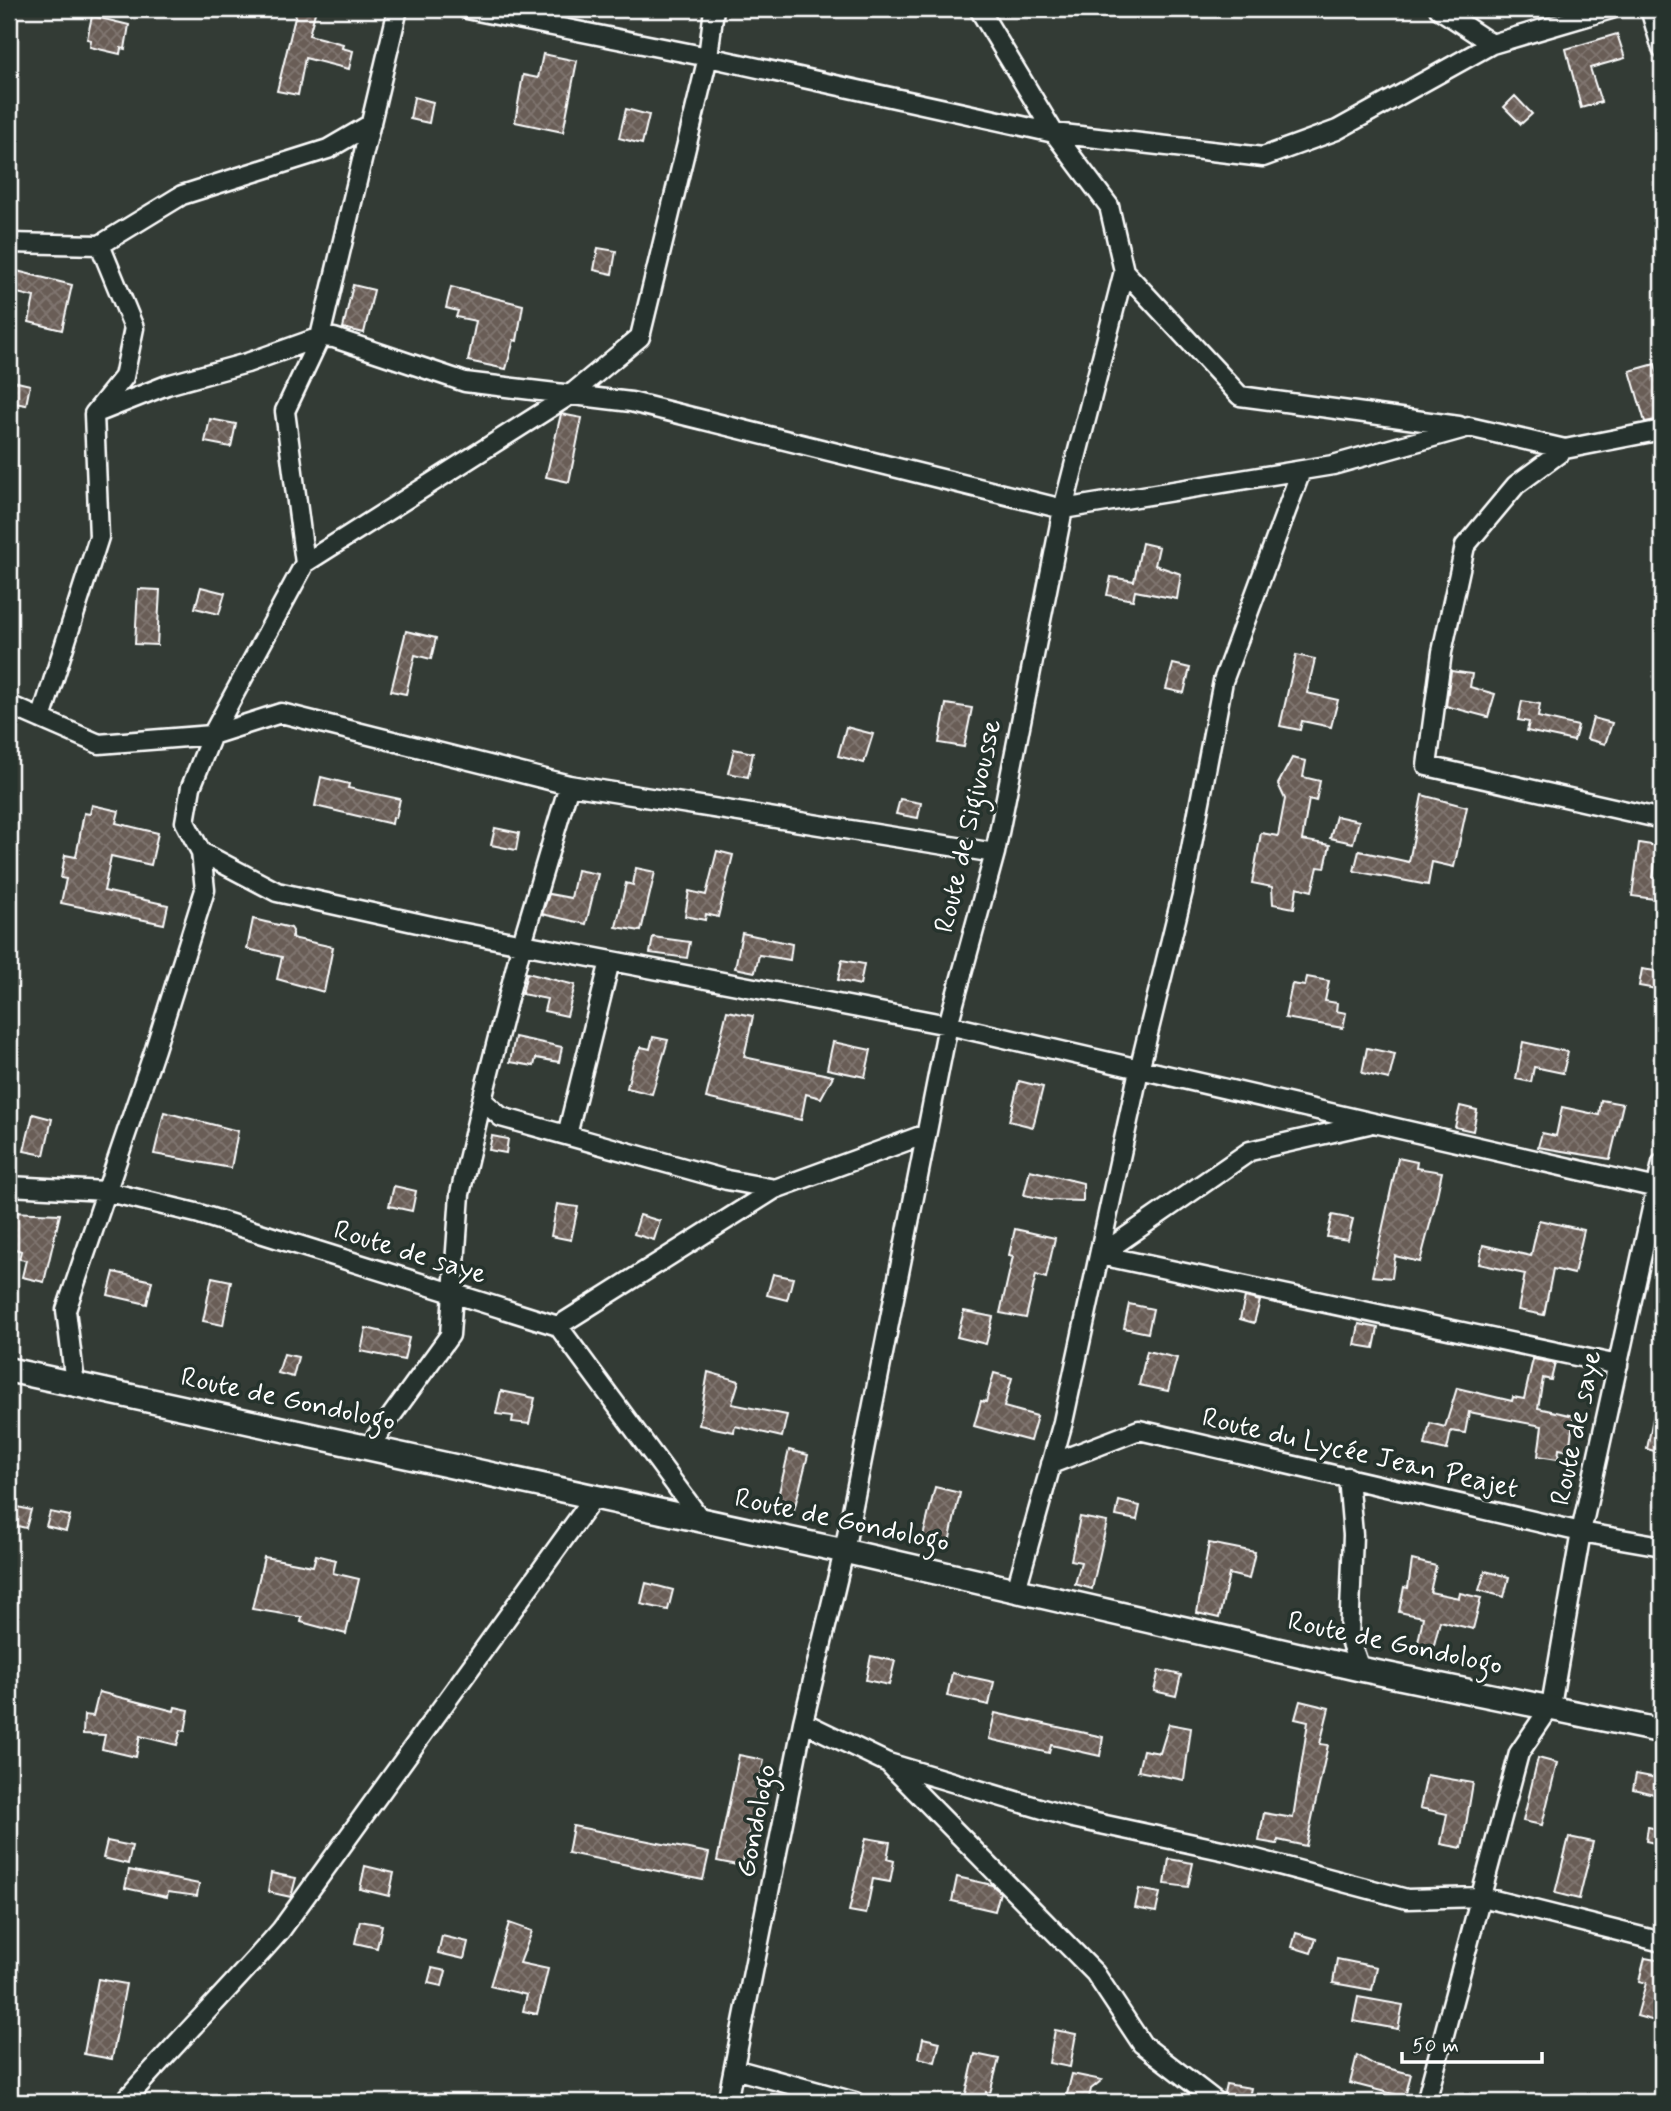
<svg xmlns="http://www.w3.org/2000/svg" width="1671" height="2111" font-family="Mynerve,sans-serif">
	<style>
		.building { fill: url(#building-cross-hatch); stroke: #fff; stroke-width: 2 }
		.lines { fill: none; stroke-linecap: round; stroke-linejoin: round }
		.minor-casing { stroke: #fff; stroke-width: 23 }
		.tertiary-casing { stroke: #fff; stroke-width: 28 }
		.minor { stroke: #26332d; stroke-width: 18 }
		.tertiary { stroke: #26332d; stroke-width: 23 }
		.labels { text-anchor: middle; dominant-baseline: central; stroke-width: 7; stroke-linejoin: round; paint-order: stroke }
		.street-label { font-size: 28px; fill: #fff; stroke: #26332d }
	</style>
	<defs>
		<pattern id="building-cross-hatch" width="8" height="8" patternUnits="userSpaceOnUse" patternTransform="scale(1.75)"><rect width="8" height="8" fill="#695d57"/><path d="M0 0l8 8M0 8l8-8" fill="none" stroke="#807570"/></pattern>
	</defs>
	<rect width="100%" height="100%" fill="#333b35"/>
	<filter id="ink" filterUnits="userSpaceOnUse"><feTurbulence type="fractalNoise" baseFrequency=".0143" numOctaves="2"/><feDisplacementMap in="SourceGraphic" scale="14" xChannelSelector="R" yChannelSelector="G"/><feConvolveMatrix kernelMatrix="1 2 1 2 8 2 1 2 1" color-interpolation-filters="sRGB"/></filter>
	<g filter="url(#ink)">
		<path class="building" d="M297 9H316L309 35 343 44 342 48 353 51 349 69 305 58 298 95 277 91Z
			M92 16 129 25 125 49 121 48 120 54 90 47 91 40 87 39Z
			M1617 34 1625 58 1590 68 1601 102 1581 108 1566 49Z
			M543 54 577 61 563 132 515 122 523 75 538 78Z
			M1515 96 1532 114 1521 124 1504 107Z
			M414 97 433 102 429 123 410 119Z
			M626 109 649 115 642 144 619 138Z
			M598 248 616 251 612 274 594 270Z
			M9 269 72 285 62 330 29 322 34 297 9 291Z
			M353 285 374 290 364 333 343 328Z
			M451 287 523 305 517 341 514 340 506 369 468 361 476 321 456 317 458 311 446 308Z
			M1655 364 1662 390V419L1645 422 1630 371Z
			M13 381 30 385 26 405 9 402Z
			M561 414 582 418 569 482 546 477Z
			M210 419 236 424 231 447 205 442Z
			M1142 543 1159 547 1155 565 1181 574 1177 599 1135 591 1133 600 1107 595 1111 577 1134 581Z
			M201 587 225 593 219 614 195 608Z
			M138 589 160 590 157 645 135 644Z
			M406 631 436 638 431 659 415 655 406 694 391 691Z
			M1296 655 1315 659 1307 693 1338 700 1331 727 1302 721 1300 730 1280 726Z
			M1173 664 1190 668 1184 693 1166 689Z
			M1451 671 1472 674 1470 687 1495 694 1488 717 1446 706Z
			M1522 701 1540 704 1538 717 1578 726 1574 741 1527 731 1529 722 1518 720Z
			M946 704 972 708 964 747 939 743Z
			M1593 718 1612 723 1605 744 1587 739Z
			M846 727 873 734 864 763 838 756Z
			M734 749 753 753 748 777 728 773Z
			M1292 758 1306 761 1303 777 1320 781 1316 801 1309 799 1302 840 1330 845 1325 868 1318 867 1312 891 1297 887 1294 908 1273 904 1272 887 1252 883 1261 833 1278 836 1285 799 1278 784Z
			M321 777 349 784 348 788 400 799 396 818 393 817 392 824 315 806Z
			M1422 795 1467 807 1454 867 1432 862 1428 885 1354 871 1359 851 1409 862Z
			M900 799 921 803 918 818 896 814Z
			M92 805 119 811 116 823 158 833 151 865 111 856 104 891 168 905 164 924 61 903 66 879 61 878 65 855 76 857 84 813 90 814Z
			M1336 816 1359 821 1353 843 1330 838Z
			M495 828 519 833 516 850 491 845Z
			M1639 843 1658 846 1653 878 1662 879V900L1632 896Z
			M717 851 733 855 718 917 706 914 705 920 685 916 689 891 706 895Z
			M636 868 655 872 641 931 616 927 626 883 633 885Z
			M577 870 598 874 586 924 542 914 549 894 571 898Z
			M253 919 291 928 293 931 292 938 333 947 324 992 277 979 282 957 247 949Z
			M742 933 792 944 790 960 759 955 755 972 735 968Z
			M653 937 690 942 687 958 650 953Z
			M842 960 864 964 860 985 838 980Z
			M1642 969 1662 972V990L1639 986Z
			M527 973 575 985 567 1016 544 1011 547 999 522 994Z
			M1307 977 1329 981 1325 1001 1337 1003 1336 1011 1346 1013 1343 1028 1285 1018 1292 984 1305 986Z
			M727 1011 753 1016 744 1057 833 1076 821 1098 806 1094 801 1120 706 1098Z
			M515 1037 562 1047 559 1062 536 1058 534 1066 510 1062Z
			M653 1037 668 1040 652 1094 627 1088 633 1062 641 1047 650 1049Z
			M833 1042 871 1050 865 1077 827 1069Z
			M1523 1042 1568 1052 1563 1073 1534 1067 1531 1082 1516 1079Z
			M1367 1048 1395 1054 1389 1079 1362 1073Z
			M1019 1081 1043 1087 1033 1127 1009 1121Z
			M1601 1100 1623 1104 1610 1159 1538 1147 1542 1133 1556 1136 1562 1107 1599 1115Z
			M1460 1106 1477 1110 1473 1131 1455 1127Z
			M164 1112 238 1131 231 1168 154 1154Z
			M33 1114 52 1119 44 1155 24 1151Z
			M492 1136 508 1139 506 1153 489 1150Z
			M1398 1158 1417 1162 1416 1168 1442 1172 1434 1209 1420 1262 1395 1256 1392 1278 1372 1276Z
			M1030 1170 1083 1183V1201L1049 1200 1024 1195Z
			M394 1186 416 1191 412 1211 389 1206Z
			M557 1204 578 1207 571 1240 551 1236Z
			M9 1212 60 1214 44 1282 22 1277 26 1260 19 1259 21 1251 9 1247Z
			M640 1215 660 1221 654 1240 634 1234Z
			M1332 1215 1353 1219 1348 1240 1327 1237Z
			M1539 1220 1584 1230 1574 1274 1553 1269 1544 1315 1518 1310 1525 1274 1479 1264 1483 1245 1531 1256Z
			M1015 1229 1055 1238 1046 1278 1036 1275 1026 1318 1000 1313 1013 1256 1009 1255Z
			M114 1272 152 1281 147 1304 108 1295Z
			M773 1274 793 1278 787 1300 767 1295Z
			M212 1277 231 1281 223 1325 203 1321Z
			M1245 1297 1260 1301 1254 1323 1240 1319Z
			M1129 1304 1153 1309 1148 1333 1124 1328Z
			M964 1311 993 1317 986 1344 957 1337Z
			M1359 1324 1378 1328 1374 1348 1355 1345Z
			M366 1328 409 1338 404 1360 361 1351Z
			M1147 1351 1177 1358 1168 1391 1139 1385Z
			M284 1354 298 1357 293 1377 278 1373Z
			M1533 1359 1555 1363 1551 1380 1543 1378 1538 1408 1574 1416 1569 1451 1559 1449 1558 1459 1538 1456 1542 1426 1469 1412 1465 1433 1451 1431 1447 1450 1425 1445 1430 1423 1445 1427 1457 1388 1512 1401 1513 1397 1524 1399Z
			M708 1372 739 1381 732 1404 787 1415 782 1437 735 1426 734 1432 699 1425Z
			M994 1373 1012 1378 1004 1407 1037 1416 1030 1441 974 1426 981 1401 986 1402Z
			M501 1391 535 1398 529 1424 512 1422 513 1416 496 1414Z
			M1655 1408 1662 1409V1453L1647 1449Z
			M789 1450 808 1455 792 1518 774 1514Z
			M935 1487 960 1493 948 1547 922 1541Z
			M1119 1501 1140 1506 1137 1520 1116 1516Z
			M9 1505 31 1510 26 1528 9 1524Z
			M50 1512 70 1516 66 1531 46 1526Z
			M1080 1517 1107 1522 1092 1589 1075 1584 1081 1562 1071 1560Z
			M1209 1543 1255 1552 1249 1579 1229 1574 1219 1618 1197 1613Z
			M316 1555 336 1560 333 1573 359 1579 346 1634 301 1622 302 1617 252 1609 264 1557 313 1566Z
			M1412 1560 1436 1566 1430 1592 1459 1598 1460 1593 1481 1598 1473 1629 1440 1621 1431 1657 1416 1653 1423 1617 1399 1612 1404 1587 1408 1588Z
			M1485 1571 1509 1577 1504 1597 1479 1590Z
			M646 1583 673 1590 668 1610 641 1604Z
			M871 1656 895 1661 889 1685 866 1680Z
			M1159 1670 1181 1675 1176 1696 1154 1691Z
			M952 1673 994 1682 989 1705 947 1696Z
			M99 1692 174 1711 175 1707 189 1710 185 1731 181 1730 177 1745 140 1736 136 1757 102 1749 105 1735 83 1734 84 1715 93 1716Z
			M1300 1701 1329 1708 1320 1744 1328 1745 1306 1846 1278 1840 1277 1844 1259 1841 1264 1813 1293 1818 1308 1722 1295 1719Z
			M995 1713 1103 1737 1100 1756 1051 1745 1049 1753 989 1739Z
			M1169 1724 1191 1728 1184 1780 1138 1771 1143 1750 1160 1753Z
			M739 1755 764 1760 742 1866 717 1861Z
			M1538 1758 1557 1763 1542 1825 1523 1821Z
			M1636 1774 1662 1779V1796L1633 1789Z
			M1427 1775 1473 1783 1462 1848 1441 1844 1447 1814 1420 1808Z
			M573 1826 709 1853 703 1880 568 1853Z
			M1648 1827 1662 1830V1845L1646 1841Z
			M1569 1837 1593 1842 1579 1899 1555 1893Z
			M866 1838 890 1842 887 1859 894 1861 890 1882 873 1879 866 1914 849 1911Z
			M107 1841 132 1846 128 1864 103 1858Z
			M1169 1859 1193 1863 1188 1887 1165 1884Z
			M365 1866 394 1873 389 1896 360 1889Z
			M129 1870 199 1884 197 1896 168 1892 167 1897 125 1888Z
			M271 1873 296 1878 291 1897 268 1892Z
			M957 1877 992 1885 1000 1892 995 1911 952 1901Z
			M1139 1889 1160 1893 1156 1912 1135 1908Z
			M360 1921 382 1925 377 1948 355 1943Z
			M509 1923 532 1931 520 1963 548 1969 537 2014 523 2011 527 1995 490 1986Z
			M1296 1933 1316 1939 1311 1953 1292 1947Z
			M442 1936 468 1942 464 1959 438 1953Z
			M1645 1958 1662 1961V2023L1637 2016 1646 1983 1639 1981Z
			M1337 1959 1377 1967 1372 1990 1333 1983Z
			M432 1968 446 1971 442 1986 428 1983Z
			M98 1979 126 1984 112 2059 84 2054Z
			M1358 1997 1403 2005 1398 2029 1353 2021Z
			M1055 2030 1076 2034 1070 2067 1049 2063Z
			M923 2038 940 2042 935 2062 919 2058Z
			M975 2054 999 2059 990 2093 986 2092 984 2102H964Z
			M1357 2055 1375 2065 1411 2074 1405 2097 1350 2083Z
			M1072 2074 1102 2080 1091 2089 1088 2102H1065Z
			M1226 2084 1251 2088 1248 2102 1228 2099 1224 2093Z"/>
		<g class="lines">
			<defs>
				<path id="minor" d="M467 9 708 57 1054 133 1263 157 1337 130 1492 44 1611 9
					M1439 9 1492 44
					M1650 9 1662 49
					M9 243 100 245 182 195 328 149 371 124
					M100 245 134 328 124 377 94 414 167 385 247 363 320 337 334 338 465 382 631 402 1063 509 1333 465 1469 427 1565 449 1662 430
					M1124 271 1240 396 1459 426
					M1565 449 1516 485 1465 546 1442 652 1427 766 1662 819
					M305 563 570 395 640 337 708 57 714 9
					M9 705 99 744 212 735 305 563 285 411 320 337 398 9
					M41 719 99 537 94 414
					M569 785 522 943 482 1100 501 1117 727 1180 775 1189 926 1134
					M995 853 569 785 281 713 212 735 191 787 185 822 201 852 277 892 454 931 948 1025 1657 1188
					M567 1135 610 961
					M9 1186 105 1191 196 1213 558 1326 702 1521
					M1100 1255 1618 1365
					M1100 1255 1250 1151 1369 1124
					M558 1326 775 1189
					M75 1384 66 1310 155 1049 205 890 201 852
					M368 1448 450 1335 460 1194 482 1100
					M1051 1464 1139 1430 1581 1532 1662 1546
					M1348 1477 1353 1535 1349 1637 1360 1669
					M1016 1590 1063 1422 1139 1070 1183 891 1223 681 1301 471
					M803 1722 888 1763 1073 1818 1226 1851 1407 1899 1482 1897 1662 1942
					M890 1765 1095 1973 1142 2044 1217 2102
					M734 2069 855 2102
					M124 2102C175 2043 230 1989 281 1930L594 1497
					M727 2102 803 1722 844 1551 948 1025 995 853 1063 509 1124 271 1109 206 1054 133 979 9
					M1426 2102 1519 1753 1551 1706 1581 1532 1662 1163"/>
				<path id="tertiary" d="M9 1370 844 1551 1360 1669 1662 1731"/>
			</defs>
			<use href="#minor" class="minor-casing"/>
			<use href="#tertiary" class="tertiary-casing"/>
			<use href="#minor" class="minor"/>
			<use href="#tertiary" class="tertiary"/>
		</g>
	</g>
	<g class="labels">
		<g class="street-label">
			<text transform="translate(969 826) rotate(-77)">Route de Sigivousse</text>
			<text transform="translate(410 1253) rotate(17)">Route de saye</text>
			<text transform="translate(288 1400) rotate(12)">Route de Gondologo</text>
			<text transform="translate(1577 1428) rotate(-78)">Route de saye</text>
			<text transform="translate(1360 1454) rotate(13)">Route du Lycée Jean Peajet</text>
			<text transform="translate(842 1521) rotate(12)">Route de Gondologo</text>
			<text transform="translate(1395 1644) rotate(12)">Route de Gondologo</text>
			<text transform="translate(757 1821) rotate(-79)">Gondologo</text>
		</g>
	</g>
	<rect width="1671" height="2111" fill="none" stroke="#26332d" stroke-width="35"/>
	<rect x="18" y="18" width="1636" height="2076" fill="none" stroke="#fff" stroke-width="2.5" filter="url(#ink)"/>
	<path d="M1402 2052v10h140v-10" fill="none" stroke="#ffffff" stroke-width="3.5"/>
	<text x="1412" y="2052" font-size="21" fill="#ffffff" stroke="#26332d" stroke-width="5" paint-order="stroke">50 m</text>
</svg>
